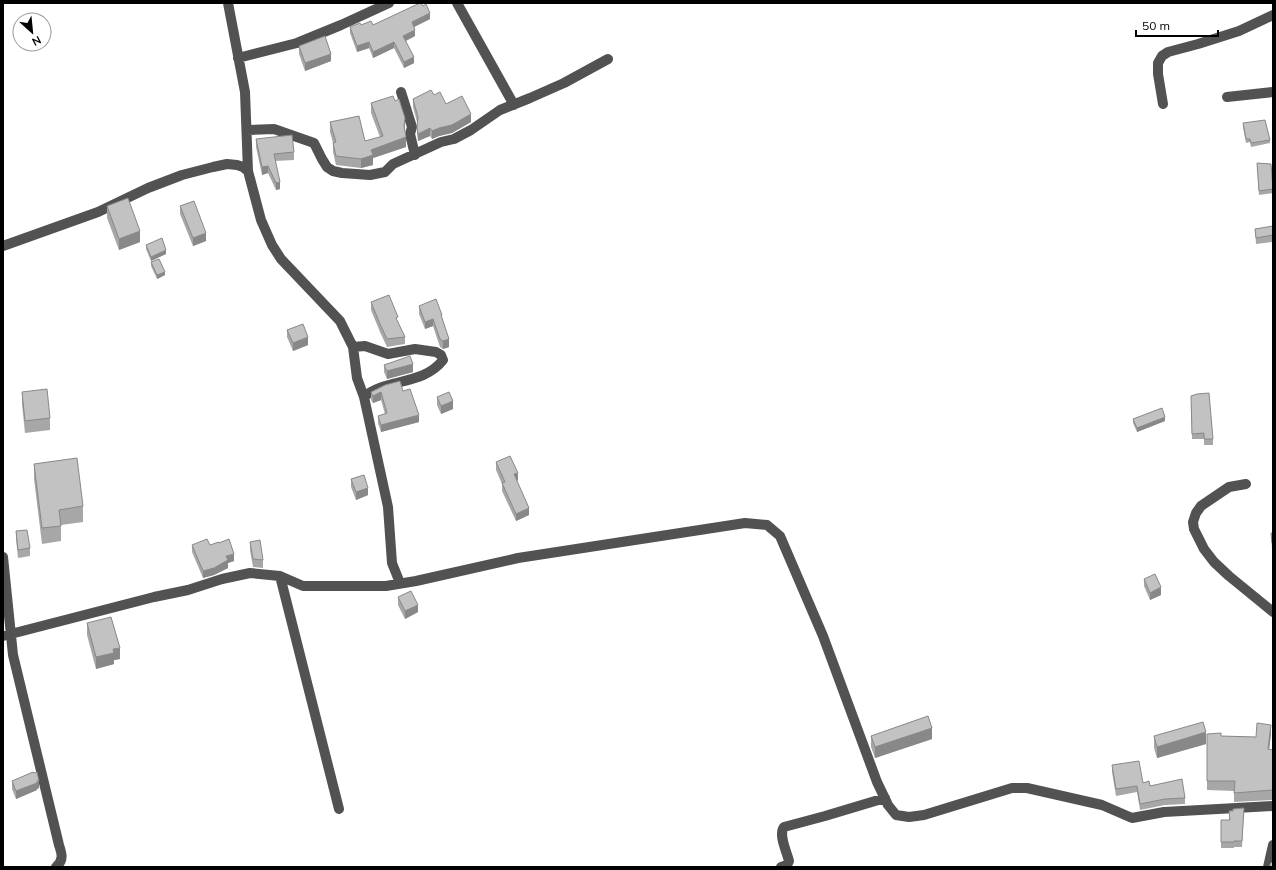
<svg xmlns="http://www.w3.org/2000/svg" width="1276" height="870" font-family="Mulish,sans-serif">
	<style>
		.lines { fill: none; stroke-linecap: round; stroke-linejoin: round }
		.minor { stroke: #525252; stroke-width: 10 }
		.wall { fill: #a7a7a7 }
		.shaded-wall { fill: #888 }
		.building { fill: #c2c2c2; stroke: #888 }
	</style>
	<rect width="100%" height="100%" fill="#fff"/>
	<g class="lines">
		<path class="minor" d="M228 3 245 92 248 171
			M457 3 514 105
			M238 58 297 43 341 25 389 3
			M401 92 412 127 410 134 415 155
			M1227 97 1273 92
			M1163 104 1158 74V63L1162 56 1168 52 1198 44 1239 31 1273 15
			M247 130 274 129 314 143 322 159 327 167 333 171 342 173 370 175 385 172 393 164 441 142 454 139 471 130 500 110 530 98 564 83 608 59
			M3 246 98 212 148 188 182 175 213 167 227 164 237 165 243 167 248 171 261 220 272 245 281 259 340 321 353 347 357 378 364 397 388 507 392 563 400 583
			M353 347 365 346 388 354 415 349 436 352 441 355 443 360C423 386 385 378 364 397
			M1246 484 1229 487 1201 506 1196 513 1193 522 1194 529 1204 549 1214 562 1229 576 1273 612
			M3 557 13 655 59 845C62 854 64 860 56 867
			M280 576 339 809
			M3 636 154 597 188 590 222 579 250 573 280 576 303 586H386L416 581 518 558 745 523 767 525 780 536 823 636 877 782 888 805 896 815 909 817 924 815 1012 788H1027L1102 805 1132 818 1164 812 1273 806
			M781 867 787 865 789 861C787 852 778 835 784 827L825 816 885 798
			M1268 867 1273 845"/>
	</g>
	<path class="wall" d="M423 6 430 19 414 27 415 36 406 41 414 63 404 68 394 48 373 58 369 48 357 52 350 33V27L361 25H373Z
		M299 46 331 61 305 71 299 54Z
		M434 95 471 122 452 133 439 136 432 139 430 136 418 141 417 134V122L413 107V99Z
		M371 103 405 127V130L406 147 373 158V165L361 168 336 165 333 152V143L330 132V122L365 141 380 137 371 113Z
		M1243 123 1270 140V143L1251 147 1250 142 1246 143 1243 127Z
		M256 139 294 152V160L275 161 280 189 276 190 268 173 262 175 256 147Z
		M1257 163 1273 189V193L1259 195Z
		M107 206 140 242 119 250 107 218Z
		M180 206 206 241 193 246 180 214Z
		M1273 226V242L1256 244 1255 229Z
		M146 245 166 254 151 261 146 249Z
		M151 262 165 275 157 279 151 266Z
		M371 302 398 322 405 337V344L387 347 380 332 371 310Z
		M419 306 442 320 449 347 443 349 440 347 433 326 425 329 419 314Z
		M287 330 308 345 293 351 287 337Z
		M384 365 413 372 387 379 384 372Z
		M403 391 419 422 381 432 378 423V416L385 414 381 400 373 403 371 400V392Z
		M22 392 50 418V430L25 433 22 404Z
		M437 397 453 409 441 414 437 405Z
		M1191 402 1213 439V445H1204V439H1192Z
		M1133 419 1165 421 1137 432 1133 423Z
		M496 462 518 480 517 481 529 515 516 521 502 491V484L496 470Z
		M34 464 83 506V522L61 525V541L42 544 34 479Z
		M351 479 368 495 356 500 351 487Z
		M16 531 30 548V556L18 558 16 539Z
		M1271 533H1273V549H1272Z
		M250 542 263 560V568L253 567 250 550Z
		M192 545H210L234 561 228 563V568L214 575 203 578 192 552Z
		M1144 579 1161 595 1150 600 1144 586Z
		M398 597 418 612 405 619 398 605Z
		M87 623 120 659 114 660V664L96 669 87 635Z
		M1207 734 1221 736 1256 737 1271 734 1269 749 1273 750V800L1234 802V791L1207 790Z
		M871 736 932 739 875 758 871 747Z
		M1154 736 1206 744 1157 758 1154 748Z
		M1112 765 1143 783 1185 798V804L1165 805 1140 810 1137 792 1116 796 1112 772Z
		M12 781 39 788 37 789V790L16 799 12 789Z
		M1244 808 1242 847H1234V848H1221V820H1229V811Z"/>
	<path class="shaded-wall" d="M430 13V19L412 28V22Z
		M415 30V36L403 42V36Z
		M369 42V48L357 52V46Z
		M394 42V48L373 58V52Z
		M331 54V61L305 71V63Z
		M414 57V63L404 68V62Z
		M471 114V122L452 133 439 136 432 139V131Z
		M405 118V127L404 135V126Z
		M430 128V136L418 141V134Z
		M406 137V147L373 158V165L361 168V159L371 150Z
		M268 166V173L262 175V167Z
		M280 182V189L276 190V183Z
		M140 231V242L119 250V239Z
		M206 233V241L193 246V238Z
		M166 250V254L151 261V257Z
		M165 272V275L157 279V275Z
		M433 319V326L425 329V322Z
		M308 337V345L293 351V343Z
		M449 339V347L443 349V341Z
		M413 364V372L387 379V371Z
		M381 392V400L373 403V396Z
		M453 401V409L441 414V406Z
		M419 415V422L381 432V425Z
		M1165 417V421L1137 432V428Z
		M518 473V480L514 482V474Z
		M368 488V495L356 500V492Z
		M529 508V515L516 521V514Z
		M234 554V561L228 563V568L214 575 203 578V571L226 556Z
		M1161 587V595L1150 600V593Z
		M418 605V612L405 619V611Z
		M120 648V659L114 660V664L96 669V657L113 649Z
		M1271 725V734L1268 758V749Z
		M932 728V739L875 758V747Z
		M1206 732V744L1157 758V747Z
		M39 781V788L37 789V790L16 799V791Z"/>
	<path class="building" d="M420 3H421L423 6 426 4 430 13 412 22 415 30 403 36 414 57 404 62 394 42 373 52 369 42 357 46 350 27 360 23 361 25 371 21 373 25Z
		M325 36 331 54 305 63 299 46Z
		M431 90 434 95 440 92 446 104 462 96 471 114 452 125 439 128 432 131 430 128 418 134 417 127 418 117 413 99Z
		M393 96 395 101 399 99 405 118 404 126 406 137 371 150 373 155 361 159 336 156 333 143 336 142 330 122 359 116 365 141 383 136 371 103Z
		M1265 120 1270 140 1251 143 1250 139H1246L1243 123Z
		M292 135 294 152 274 154 280 182 276 183 268 166 262 167 256 139Z
		M1257 163 1271 164 1273 189 1259 191Z
		M128 198 140 231 119 239 107 206Z
		M194 201 206 233 193 238 180 206Z
		M1273 226V235L1256 238 1255 229Z
		M162 238 166 250 151 257 146 245Z
		M159 259 165 272 157 275 151 262Z
		M389 295 398 317 396 318 405 337 387 339 380 324 371 302Z
		M436 299 442 315H441L449 339 443 341 440 339 433 319 425 322 419 306Z
		M303 324 308 337 293 343 287 330Z
		M410 356 413 364 387 371 384 365Z
		M400 381 403 391 410 389 419 415 381 425 378 416 387 413 381 392 373 396 371 392 385 385Z
		M47 389 50 418 25 421 22 392Z
		M449 392 453 401 441 406 437 397Z
		M1209 393 1213 439H1204V433L1192 434 1191 396 1197 394Z
		M1162 408 1165 417 1137 428 1133 419Z
		M510 456 518 473 514 474 529 508 516 514 502 483 505 482 496 462Z
		M77 458 83 506 59 510 61 526 42 528 34 464Z
		M364 475 368 488 356 492 351 479Z
		M27 530 30 548 18 550 16 531Z
		M1271 533H1273V543H1272Z
		M207 539 210 545 219 542V543L229 539 234 554 226 556 228 560 214 568 203 571 192 545Z
		M260 540 263 560 253 559 250 542Z
		M1155 574 1161 587 1150 593 1144 579Z
		M411 591 418 605 405 611 398 597Z
		M111 617 120 648 113 649 114 653 96 657 87 623Z
		M928 716 932 728 875 747 871 736Z
		M1203 722 1206 732 1157 747 1154 736Z
		M1257 723 1271 725 1268 749 1273 750V790L1234 793 1235 781H1207V734L1221 733V736L1256 737Z
		M1139 761 1143 783 1149 781 1150 786 1182 779 1185 798 1165 799 1140 804 1137 786 1116 789 1112 765Z
		M33 772 34 773 37 772 39 781H37V783L16 791 12 781Z
		M1244 808 1242 841H1234V842H1221V820H1230L1229 811H1233V809Z
		M1273 861V867H1270V864Z"/>
	<rect width="1276" height="870" fill="none" stroke="#000000" stroke-width="8"/>
	<g transform="translate(32 32) rotate(153)"><circle r="19" fill="#ffffff" stroke="#999999"/>
	<path d="M0-3L7 15L0 10L-7 15Z" fill="#000000"/>
	<text y="-6" font-size="11" font-weight="bold" text-anchor="middle" fill="#000000">N</text>
	</g>
	<path d="M1136 30v6h82v-6" fill="none" stroke="#000000" stroke-width="2"/>
	<text x="1142" y="30" font-size="12" fill="#000000" stroke="#ffffff" stroke-width="3" paint-order="stroke">50 m</text>
</svg>
